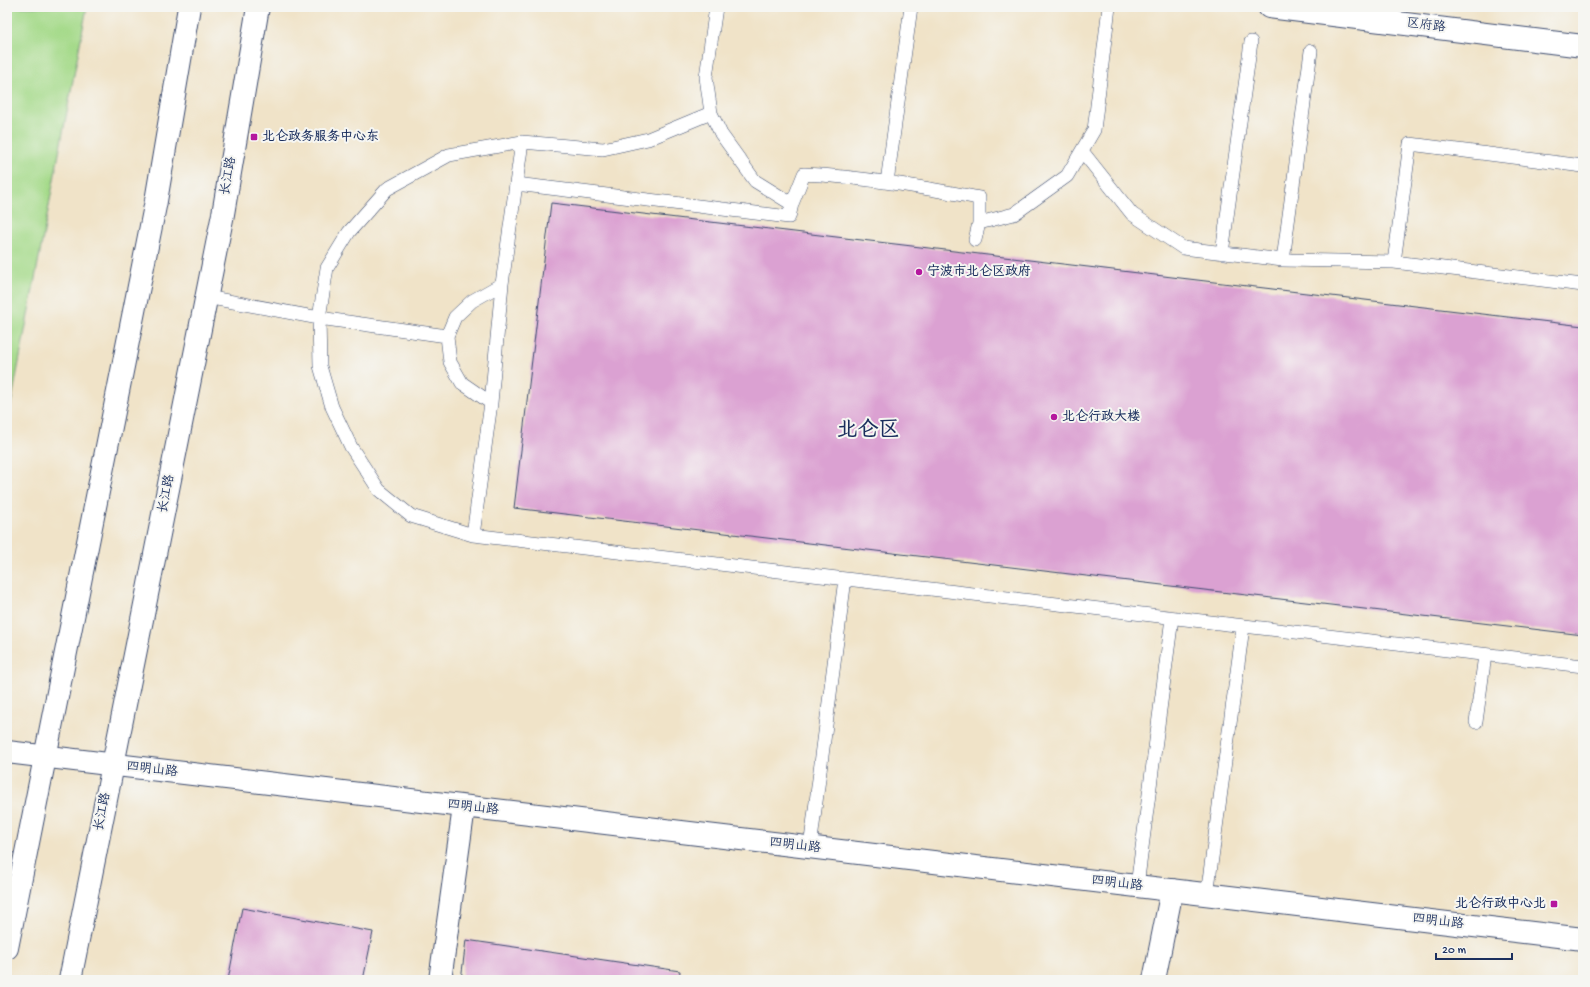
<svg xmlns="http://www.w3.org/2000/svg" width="1590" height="987" font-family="'Gochi Hand','LXGW WenKai TC',sans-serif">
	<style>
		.green { fill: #a5da8a; stroke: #608474 }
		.building { fill: #dba1d2 }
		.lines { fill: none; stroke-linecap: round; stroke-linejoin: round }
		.service-casing { stroke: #3b4a6e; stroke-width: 14 }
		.minor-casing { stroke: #3b4a6e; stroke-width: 24 }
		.tertiary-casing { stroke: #3b4a6e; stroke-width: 24 }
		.secondary-casing { stroke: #3b4a6e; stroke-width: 24 }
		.service { stroke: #fff; stroke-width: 13 }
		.minor { stroke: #fff; stroke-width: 22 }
		.tertiary { stroke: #fff; stroke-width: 22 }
		.secondary { stroke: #fff; stroke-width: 22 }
		.poi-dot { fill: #b5179e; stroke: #f6f6f2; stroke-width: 1.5 }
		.labels { text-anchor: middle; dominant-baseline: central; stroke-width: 4; stroke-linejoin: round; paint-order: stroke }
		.street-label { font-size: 13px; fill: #1b2f5e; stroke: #f6f6f2 }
		.poi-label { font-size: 13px; font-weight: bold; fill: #1b2f5e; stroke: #f6f6f2; text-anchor: start }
		.town-label { font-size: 21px; font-weight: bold; fill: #1b2f5e; stroke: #f6f6f2 }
	</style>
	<rect width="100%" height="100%" fill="#f6f6f2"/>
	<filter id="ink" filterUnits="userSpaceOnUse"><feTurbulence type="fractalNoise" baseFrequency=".025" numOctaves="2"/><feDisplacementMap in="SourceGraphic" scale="8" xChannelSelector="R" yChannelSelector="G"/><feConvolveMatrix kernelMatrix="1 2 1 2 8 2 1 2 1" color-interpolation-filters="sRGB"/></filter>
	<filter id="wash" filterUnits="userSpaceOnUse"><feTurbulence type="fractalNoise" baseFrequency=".012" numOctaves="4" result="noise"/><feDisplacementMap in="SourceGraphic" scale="16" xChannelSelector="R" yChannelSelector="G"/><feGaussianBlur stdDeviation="0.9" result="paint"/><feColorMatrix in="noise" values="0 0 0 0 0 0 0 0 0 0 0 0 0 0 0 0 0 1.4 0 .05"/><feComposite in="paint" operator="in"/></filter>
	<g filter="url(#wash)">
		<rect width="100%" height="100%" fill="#f0e3c8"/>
		<path class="green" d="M7 7H87L7 425Z"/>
		<g id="blocks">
			<path class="building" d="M551 203 1583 326V635L514 508Z
				M242 908 373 932 363 980H228Z
				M466 940 680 971 679 980H461Z"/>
		</g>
	</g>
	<g filter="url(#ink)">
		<use href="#blocks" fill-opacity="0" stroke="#3b4a6e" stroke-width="1"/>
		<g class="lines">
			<defs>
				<path id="service" d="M716 7 706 77 711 113 721 134 755 181 792 204 804 174C863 177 921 187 979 198V223
					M711 113 648 139 603 149 522 142 449 155 387 189 349 232 327 268 319 318 320 366 332 407 351 447 379 490 411 516 473 535 1583 666
					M1082 151 1132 214 1183 248 1283 260 1394 262 1583 285
					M887 182 911 7
					M516 184 522 142
					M975 240 979 223 1014 214 1067 176 1094 130 1109 7
					M1222 253 1251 42
					M1283 260 1311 51
					M1394 262 1410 144 1583 166
					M206 297 319 318 447 336 455 317 472 301 502 284 516 184 789 217 792 204
					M447 336 450 362 462 383 491 403 473 535
					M491 403 502 284
					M1476 722 1485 655
					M810 848 845 579
					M1137 886 1172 618
					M1207 895 1243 627"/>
				<path id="minor" d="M440 980 464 807
					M1154 980 1172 890"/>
				<path id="tertiary" d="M1269 7 1583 46
					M7 752 1583 939"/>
				<path id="secondary" d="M7 948 156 201 189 7
					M70 980 223 214 258 7"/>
			</defs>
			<use href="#service" class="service-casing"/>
			<use href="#minor" class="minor-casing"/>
			<use href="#tertiary" class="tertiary-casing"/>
			<use href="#secondary" class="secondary-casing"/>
			<use href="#service" class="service"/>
			<use href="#minor" class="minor"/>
			<use href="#tertiary" class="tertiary"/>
			<use href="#secondary" class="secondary"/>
		</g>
	</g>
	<g class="poi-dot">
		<rect x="250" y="133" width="8" height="8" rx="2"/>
		<circle cx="919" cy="272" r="4"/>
		<circle cx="1054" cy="417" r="4"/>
		<rect x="1550" y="900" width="8" height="8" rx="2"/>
	</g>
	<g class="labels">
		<g class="street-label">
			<text transform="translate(1426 26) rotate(7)">区府路</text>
			<text transform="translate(229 176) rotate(-80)">长江路</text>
			<text transform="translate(167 494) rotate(-79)">长江路</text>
			<text transform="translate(152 770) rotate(7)">四明山路</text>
			<text transform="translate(473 808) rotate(7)">四明山路</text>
			<text transform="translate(103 812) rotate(-79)">长江路</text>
			<text transform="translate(795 846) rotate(7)">四明山路</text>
			<text transform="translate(1117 884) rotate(7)">四明山路</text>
			<text transform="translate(1438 922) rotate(7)">四明山路</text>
		</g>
		<g class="poi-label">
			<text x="262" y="137">北仑政务服务中心东</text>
			<text x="927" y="272">宁波市北仑区政府</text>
			<text x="1062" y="417">北仑行政大楼</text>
			<text x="1546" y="904" text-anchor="end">北仑行政中心北</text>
		</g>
		<g class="town-label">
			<text x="868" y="431">北仑区</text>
		</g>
	</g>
	<rect width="1590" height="987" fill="none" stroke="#f6f6f2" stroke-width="24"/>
	<path d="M1436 953v6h76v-6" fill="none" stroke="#1b2f5e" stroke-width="2"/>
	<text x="1442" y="953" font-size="12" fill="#1b2f5e" stroke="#f6f6f2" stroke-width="3" paint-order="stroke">20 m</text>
</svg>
